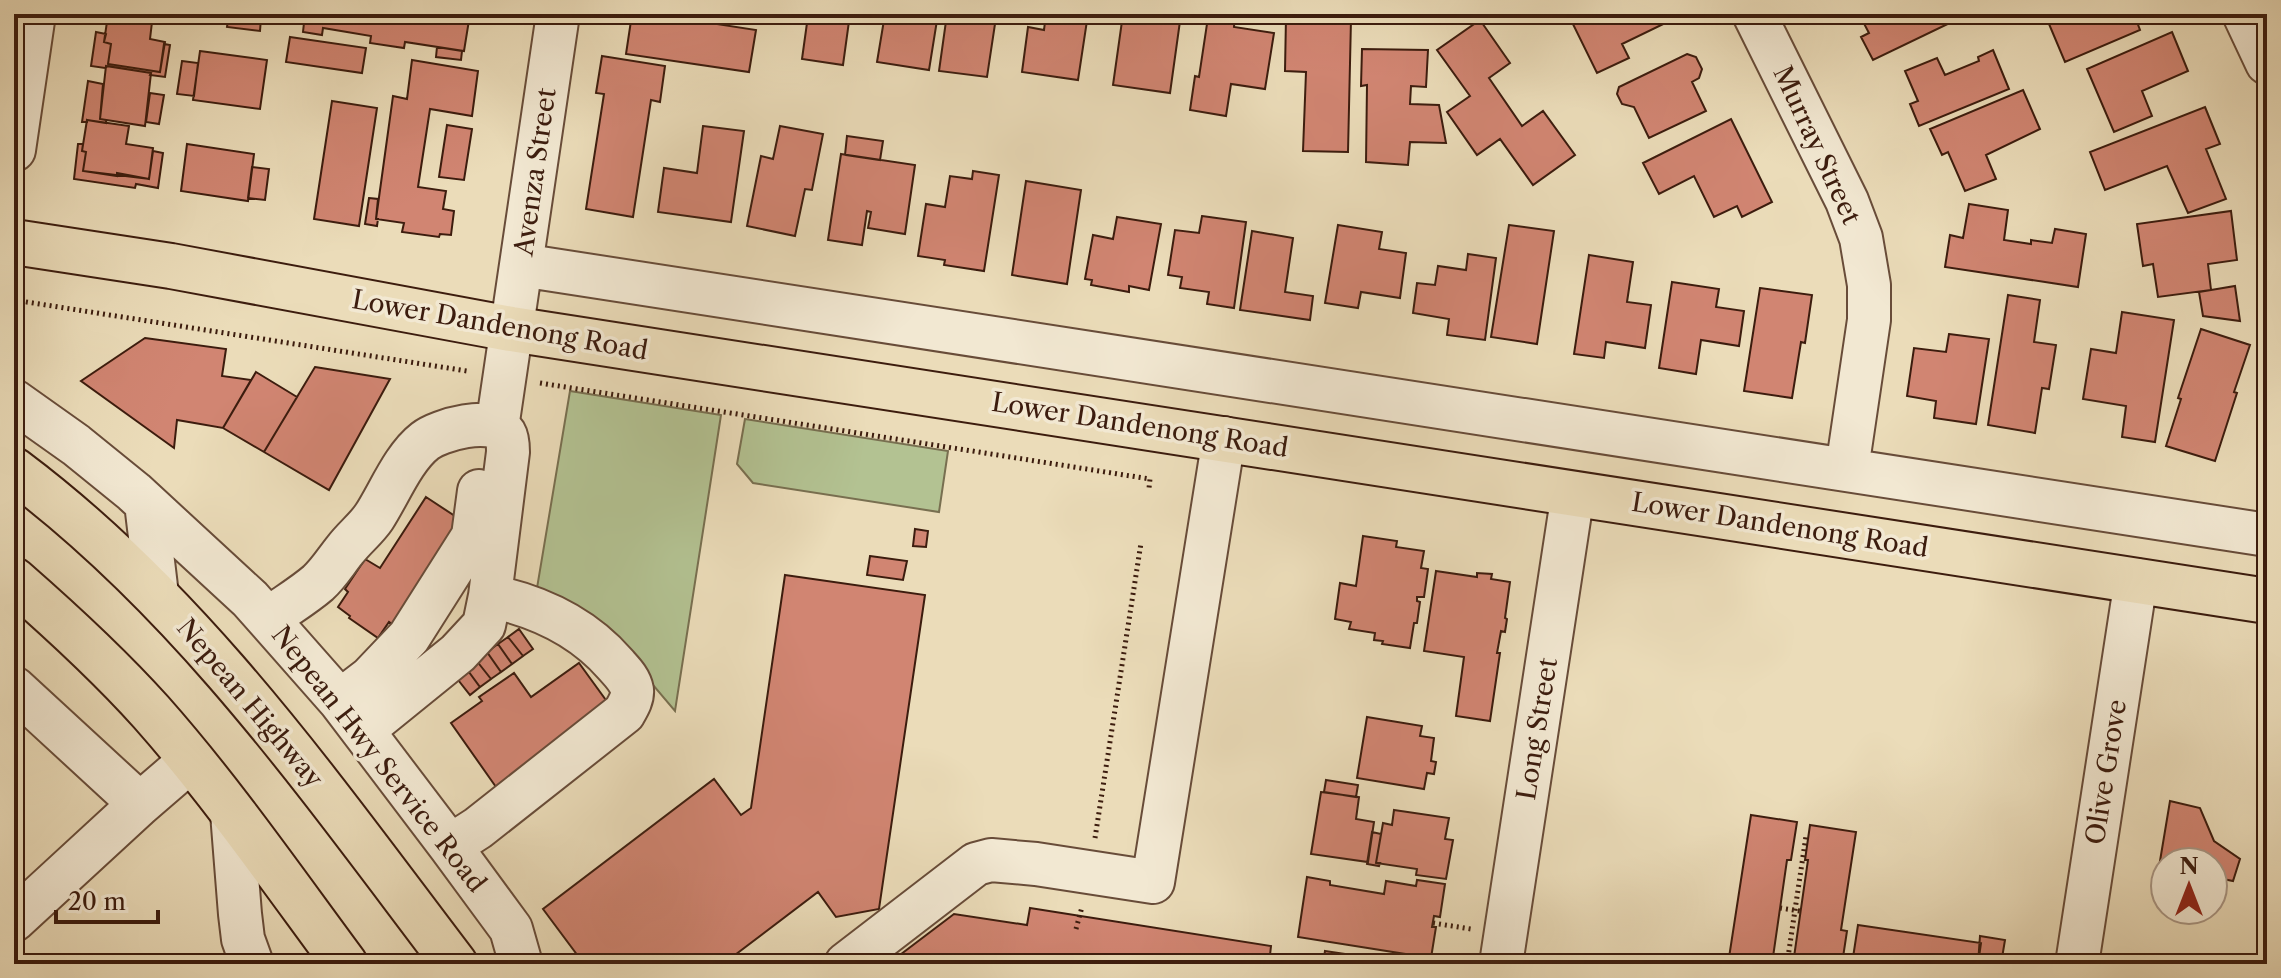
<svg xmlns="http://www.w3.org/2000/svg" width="2281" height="978" font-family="'Libre Caslon Text',serif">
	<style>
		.green { fill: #b3c292; stroke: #786f50; stroke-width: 2 }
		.building { fill: #d18572; stroke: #3c1c0e; stroke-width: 2 }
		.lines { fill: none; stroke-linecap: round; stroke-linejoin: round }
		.minor-casing { stroke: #684c39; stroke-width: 46 }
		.highway-casing { stroke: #3c1c0e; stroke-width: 48 }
		.path { stroke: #3c1c0e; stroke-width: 5; stroke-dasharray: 2 4; stroke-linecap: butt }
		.minor { stroke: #f2e8d2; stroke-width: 42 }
		.highway { stroke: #ebdcb9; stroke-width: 44 }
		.labels { text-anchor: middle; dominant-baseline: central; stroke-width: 7; stroke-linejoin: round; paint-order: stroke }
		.street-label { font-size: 26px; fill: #3c1c0e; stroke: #f2e8d2 }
	</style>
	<rect width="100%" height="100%" fill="#ebdcb9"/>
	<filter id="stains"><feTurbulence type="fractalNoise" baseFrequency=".0025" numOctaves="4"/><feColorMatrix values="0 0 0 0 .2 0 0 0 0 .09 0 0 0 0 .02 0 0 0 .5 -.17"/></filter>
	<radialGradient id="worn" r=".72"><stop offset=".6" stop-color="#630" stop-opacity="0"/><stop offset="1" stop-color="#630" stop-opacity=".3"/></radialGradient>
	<path class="green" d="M570 391 721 415 675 711 609 633 537 588Z
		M745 419 948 451 939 512 753 483 737 464Z"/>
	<path class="building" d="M116 14 149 15 148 22 115 17Z
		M229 14 261 18 260 31 227 27Z
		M305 14H470L464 51 405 42 404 48 370 43 371 36 323 28 322 35 303 32Z
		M632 14H684V19L756 30 749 72 626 54Z
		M783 14H850L843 65 802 59 807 23 782 19Z
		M885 14H938L929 70 877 62Z
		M947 14H994L992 24H995L987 77 939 71Z
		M1046 14H1088L1078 80 1022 72 1028 27 1044 30Z
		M1123 14H1181L1170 93 1113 85Z
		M1197 14H1235L1234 27 1274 33 1265 89 1231 84 1226 116 1190 110 1195 76 1199 77 1207 24 1195 23Z
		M1568 14H1681L1682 15 1622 44 1629 58 1597 73Z
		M1859 14H1953L1956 20 1873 60 1861 37 1869 33Z
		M2073 14H2134L2140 30 2065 62 2049 24Z
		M108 15 152 22 150 39 165 42 160 72 108 64 111 44 104 42Z
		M1286 17 1351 19 1348 152 1303 151 1306 72 1285 71Z
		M1480 20 1510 63 1489 78 1522 126 1543 111 1575 155 1533 185 1500 139 1477 155 1447 112 1470 96 1437 50Z
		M96 32 106 34 104 42 111 44 108 64 160 72 164 44 170 45 165 77 150 75 151 73 108 66 105 68 91 66Z
		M2172 32 2188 71 2142 91 2152 116 2114 132 2087 69Z
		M290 37 366 48 362 73 286 62Z
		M437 47 462 51 461 60 436 57Z
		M1362 49 1428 50 1426 87 1411 86 1410 104 1439 105 1446 143 1410 142 1408 165 1366 162 1367 85 1361 86Z
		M1993 50 2009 89 1919 126 1910 104 1918 101 1905 71 1937 58 1945 75 1979 61 1978 57Z
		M200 51 267 60 260 109 193 100Z
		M1687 54 1696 57 1702 69 1699 78 1692 82 1706 111 1649 138 1634 107 1622 104 1617 94 1619 87Z
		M602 56 665 66 660 102 651 100 633 217 586 209 604 94 596 93Z
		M412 60 478 71 472 116 430 109 418 187 446 191 443 209 454 211 451 235 440 234 439 237 402 232 404 223 376 219 393 96 407 99Z
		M182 61 198 63 194 96 177 94Z
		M106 66 151 73 145 126 100 119Z
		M88 81 103 84 100 119 106 120V123L87 120V122H82Z
		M2023 90 2040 129 1986 155 1996 179 1965 191 1948 152 1942 155 1930 129Z
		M150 93 164 95 159 124 146 122Z
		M332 101 377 108 359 226 314 219Z
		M2205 107 2220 144 2206 149 2226 199 2188 213 2167 166 2105 190 2090 152Z
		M1731 119 1772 202 1742 217 1737 206 1714 217 1694 176 1659 194 1643 163Z
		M87 120 129 126 126 144 153 148 149 179 83 171 86 152 82 151Z
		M447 125 472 129 464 180 439 177Z
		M703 126 744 131 731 222 658 212 664 168 697 173Z
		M780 126 823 134 812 190 805 189 795 236 747 226 761 156 773 159Z
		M847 136 883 141 880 160 845 155Z
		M78 144H83L82 151 86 152 83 171 117 176V173L149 179 153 151 163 153 158 188 136 184 135 188 74 179Z
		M187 144 254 154 248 201 181 191Z
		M841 154 915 165 905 234 868 228 871 212 867 211 862 245 828 240Z
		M252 167 269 169 265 200 248 198Z
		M973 171 999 175 984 271 944 265 945 260 918 256 926 204 945 207 950 176 972 179Z
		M1026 181 1081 190 1067 284 1012 275Z
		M369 198 378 199 376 219H378L377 226 365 224Z
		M1969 204 2008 210 2004 240 2031 244V240L2052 243 2055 229 2086 234 2078 287 1945 267 1950 235 1963 238Z
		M2231 211 2237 260 2208 264 2211 290 2158 297 2153 264 2143 266 2137 224Z
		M1202 216 1246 222 1234 308 1207 304 1209 292 1180 288 1182 277 1168 275 1175 230 1199 233Z
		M1117 217 1161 224 1149 290 1129 286V292L1091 285 1092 280 1085 279 1093 235 1113 239Z
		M1338 225 1382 232 1379 249 1406 253 1400 298 1361 292 1358 308 1325 303Z
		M1509 225 1554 231 1537 344 1491 337Z
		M1252 231 1293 238 1285 292 1313 296 1310 320 1240 310Z
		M1468 254 1496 258 1485 340 1447 335 1449 319 1413 313 1417 283 1435 285 1438 266 1466 270Z
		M1589 255 1633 262 1627 302 1651 305 1645 348 1606 342 1604 358 1574 354Z
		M1672 282 1719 289 1716 307 1744 311 1739 346 1701 340 1696 374 1659 368Z
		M2235 286 2240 321 2203 316 2199 292Z
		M1760 288 1812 295 1805 343 1801 342 1792 398 1744 391Z
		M2008 295 2040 300 2034 342 2056 345 2049 389 2042 388 2035 433 1988 425Z
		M2122 312 2174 320 2155 442 2122 437 2126 406 2083 399 2091 349 2116 353Z
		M2201 329 2250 345 2234 392 2237 393 2215 461 2166 446 2181 399 2178 398Z
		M1949 334 1989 339 1976 424 1934 418 1936 401 1907 396 1914 348 1946 352Z
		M145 338 226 349 222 376 251 380 223 428 177 420 174 448 81 381Z
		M315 367 390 379 329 490 264 452Z
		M256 372 297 397 264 452 223 428Z
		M426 497 470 526 402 631 389 622 378 638 349 618 350 616 338 607 348 592 345 589 365 559 380 568Z
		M915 529 928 531 926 547 913 546Z
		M1363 536 1397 541 1396 547 1424 551 1421 568 1428 569 1424 597H1417V601L1420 602 1417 623H1414L1410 648 1382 644 1383 641 1374 640 1375 633 1349 629 1351 622 1335 619 1340 583 1356 586Z
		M870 556 907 561 903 580 867 575Z
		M1436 571 1477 577V573L1492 574 1491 579 1510 582 1505 618 1507 619 1505 632 1501 631 1497 653H1500L1490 721 1456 716 1464 657 1424 651Z
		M785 575 925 595 879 909 836 917 818 892 723 964H584L543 909 714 779 741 815 751 808Z
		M519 629 533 649 523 656 508 637Z
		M508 637 523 656 512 664 498 644Z
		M498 644 512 664 501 672 487 652Z
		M487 652 501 672 491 679 476 660Z
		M476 660 491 679 480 687 466 668Z
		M579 663 616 714 496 787 451 723 482 701 479 697 514 673 531 697Z
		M466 668 480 687 470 695 455 676Z
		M1367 717 1422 726 1420 736 1434 738 1431 761 1436 762 1434 774 1427 773 1424 789 1357 778Z
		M1326 780 1358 785 1356 797 1324 792Z
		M1321 792 1359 797 1356 819 1374 822 1368 862 1311 854Z
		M2170 801 2200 808 2214 841 2240 859 2233 881 2213 877V862H2165V868L2159 867Z
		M1394 810 1449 818 1445 839 1453 840 1446 879 1416 875 1417 869 1376 863 1383 823 1392 825Z
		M1751 815 1797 822 1791 860H1787L1772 964H1728Z
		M1810 825 1856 832 1841 930 1847 931 1842 964H1793L1808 860H1805Z
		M1372 832 1381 834 1376 863H1380L1379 866 1367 864Z
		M1307 877 1330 881V885L1384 894 1386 881 1416 886 1417 880 1445 884 1440 917 1434 916 1432 927H1436L1431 958 1298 937Z
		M1030 908 1271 946 1269 964H888L954 914 1027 925Z
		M1858 925 1981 943 1978 964H1852Z
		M1980 936 2005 940 2001 964H1978Z
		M1325 951 1359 956 1358 959 1391 964H1323Z"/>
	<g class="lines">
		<defs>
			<path id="minor" d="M1754 14 1847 201 1861 238 1869 285V320L1847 469
				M2244 14 2267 63
				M14 150 34 14
				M521 265 2267 535
				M14 401 76 445 134 492 250 599 340 701 450 846 511 929 521 964
				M497 428 558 14
				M146 503 157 595
				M268 619C284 607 303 596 318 583 329 573 336 561 345 550 354 538 366 529 374 517 389 494 403 458 425 441 439 430 492 415 505 434 508 439 508 447 508 452L490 596 484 625 458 653 363 730
				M14 688 140 804
				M340 701 370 678 409 637 473 536 479 491
				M232 813 240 914 243 939 252 964
				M450 846 478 828 624 713C628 706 633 698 632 690 630 679 621 671 615 664 582 626 538 606 490 596
				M14 920 140 804 191 760
				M846 964 976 864 991 860 1036 864 1153 882 1224 438
				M1501 964 1573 493
				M2077 964 2136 580"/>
			<path id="highway" d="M14 242 171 266 511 329 2267 601
				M14 470C193 604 321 788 455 964
				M14 580C62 622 108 664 151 712 221 791 282 879 345 964"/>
		</defs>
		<use href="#minor" class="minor-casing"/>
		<use href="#highway" class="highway-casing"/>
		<path class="path" d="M14 300 467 371
			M540 383 1150 479 1149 488
			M1095 838 1141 543
			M1780 908 1800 911
			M1433 923 1471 929
			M1076 929 1082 907
			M1787 964 1806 836"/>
		<use href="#minor" class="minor"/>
		<use href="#highway" class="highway"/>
	</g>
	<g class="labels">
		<g class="street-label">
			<text transform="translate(1817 145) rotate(65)">Murray Street</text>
			<text transform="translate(535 172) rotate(-82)">Avenza Street</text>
			<text transform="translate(500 325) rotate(10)">Lower Dandenong Road</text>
			<text transform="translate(1140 425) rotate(9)">Lower Dandenong Road</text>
			<text transform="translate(1780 525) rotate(9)">Lower Dandenong Road</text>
			<text transform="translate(250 703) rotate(50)">Nepean Highway</text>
			<text transform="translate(1537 729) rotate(-81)">Long Street</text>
			<text transform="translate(379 759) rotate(52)">Nepean Hwy Service Road</text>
			<text transform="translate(2106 772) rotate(-81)">Olive Grove</text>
		</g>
	</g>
	<rect width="2281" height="978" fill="none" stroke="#ebdcb9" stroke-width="48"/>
	<rect x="16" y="16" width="2249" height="946" fill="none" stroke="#3c1c0e" stroke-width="4"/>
	<rect x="24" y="24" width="2233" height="930" fill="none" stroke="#3c1c0e" stroke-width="2"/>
	<g transform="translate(2189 886)"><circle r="38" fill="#f2e8d2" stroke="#a99684" stroke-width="2"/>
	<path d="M0-6L14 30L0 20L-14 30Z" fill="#8f2418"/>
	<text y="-12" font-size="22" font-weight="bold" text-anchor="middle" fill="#3c1c0e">N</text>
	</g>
	<path d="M56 910v12h102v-12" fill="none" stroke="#3c1c0e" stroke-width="4"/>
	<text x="68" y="910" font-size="24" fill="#3c1c0e" stroke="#f2e8d2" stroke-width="6" paint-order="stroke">20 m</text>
	<rect width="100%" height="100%" filter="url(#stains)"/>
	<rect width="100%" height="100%" fill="url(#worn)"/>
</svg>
